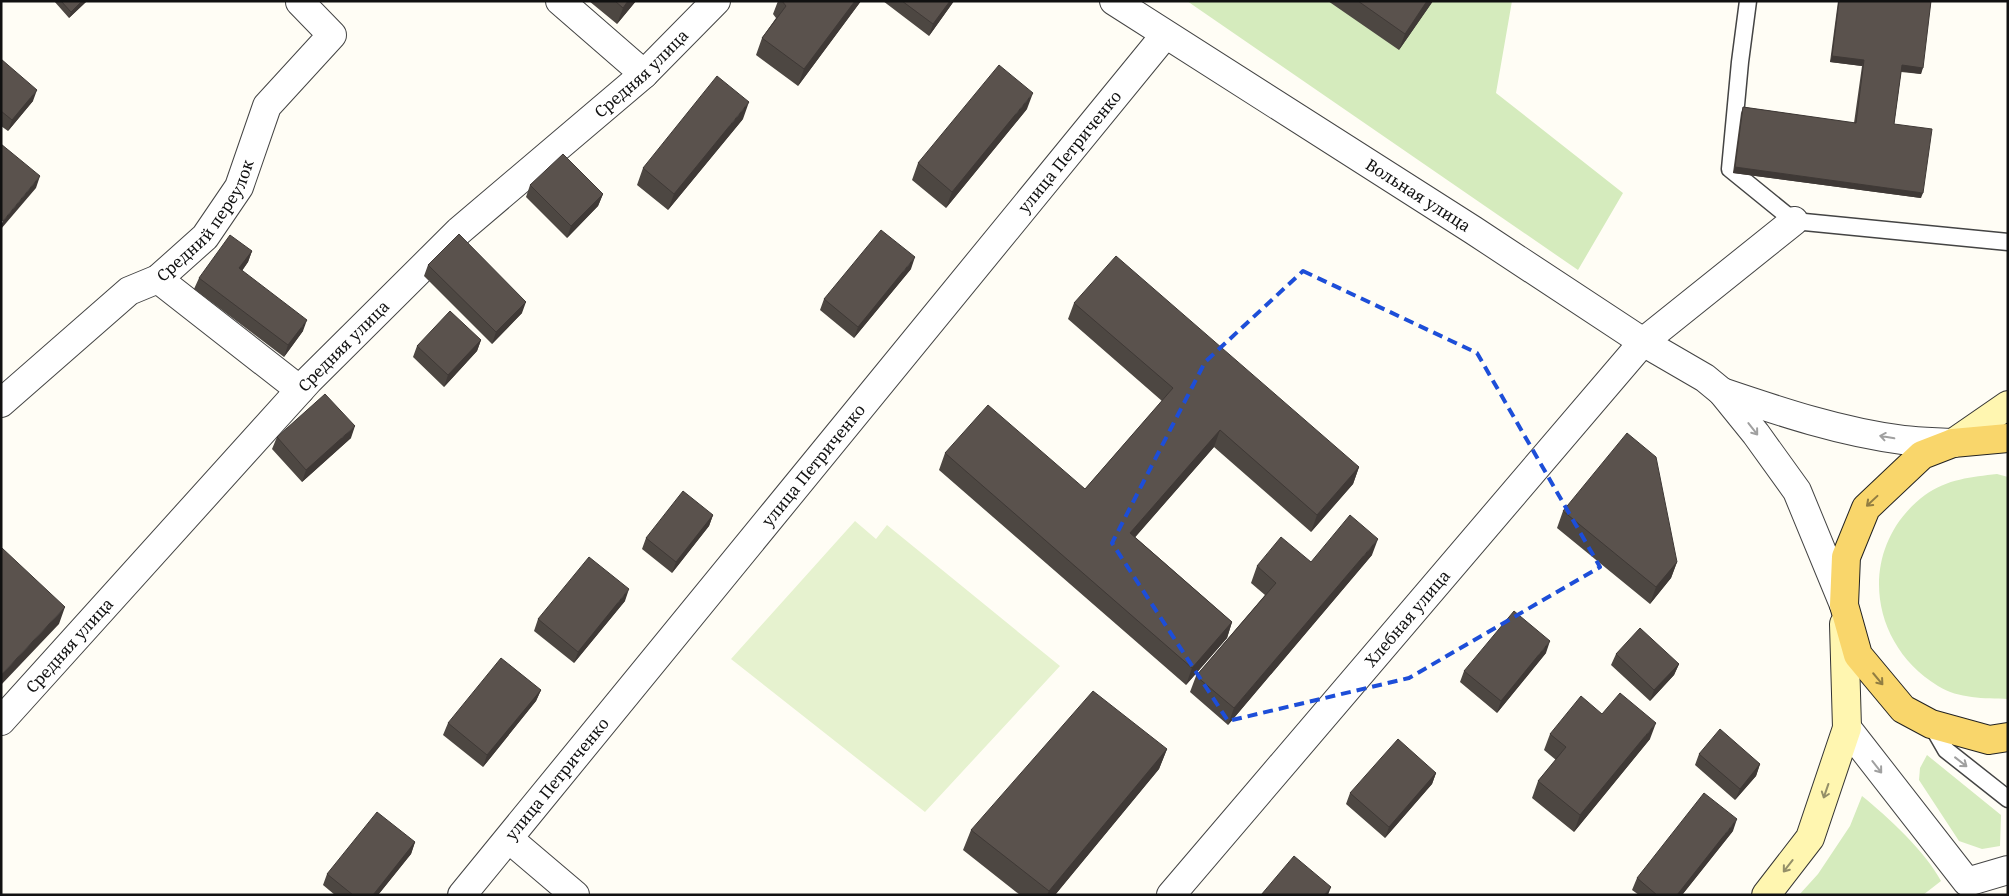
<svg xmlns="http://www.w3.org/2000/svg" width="2009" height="896" font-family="'Noto Serif',serif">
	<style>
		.green { fill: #d5ebbd }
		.pitch { fill: #e6f2cf }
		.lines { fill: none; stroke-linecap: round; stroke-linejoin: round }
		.service-casing { stroke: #444; stroke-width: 19 }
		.minor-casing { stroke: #444; stroke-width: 30 }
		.secondary-casing { stroke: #333; stroke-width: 30 }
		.primary-casing { stroke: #222; stroke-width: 30 }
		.service { stroke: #fff; stroke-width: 16 }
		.minor { stroke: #fff; stroke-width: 28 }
		.secondary { stroke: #fff6b0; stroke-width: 28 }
		.primary { stroke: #f9d66b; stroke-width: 28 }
		.wall { fill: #4d4742 }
		.shaded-wall { fill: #3f3936 }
		.building { fill: #5a524d; stroke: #3f3936 }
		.oneway { stroke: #a0a0a0 }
		.oneway2 { stroke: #917d42 }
		.oneway3 { stroke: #948f68 }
		.marked { fill: none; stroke: #1d4ed8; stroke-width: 4; stroke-dasharray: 10 6; stroke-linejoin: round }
		.labels { text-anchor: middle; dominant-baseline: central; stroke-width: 5; stroke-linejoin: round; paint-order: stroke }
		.street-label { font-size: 16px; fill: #111; stroke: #fff }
	</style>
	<rect width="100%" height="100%" fill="#fffdf5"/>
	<path class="green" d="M1187 1H1512L1496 93 1623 193 1578 270Z
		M1997 474 2008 477V699C1984 698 1959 699 1938 686 1867 643 1857 546 1925 495 1947 479 1972 477 1997 474Z
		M1927 755 2001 815 2000 846 1982 849 1959 841 1919 780 1920 768Z
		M1862 796C1888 817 1926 852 1941 881L1923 895H1799L1818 874 1850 826Z"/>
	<path class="pitch" d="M855 521 876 539 887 525 1060 666 925 812 731 659Z"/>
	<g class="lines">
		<defs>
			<path id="service" d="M1748 1 1740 62 1730 169 1794 221 2008 242
				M1931 724 1946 750 2008 799"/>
			<g id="minor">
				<path d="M560 1 644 74"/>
				<path id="s1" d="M1114 1 1473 230 1643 342 1705 378 1722 392 1756 434 1797 491 1844 605"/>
				<path d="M158 279 300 390"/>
				<path d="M1722 392C1781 412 1841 432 1903 440 1920 442 1936 442 1953 443"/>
				<path id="s2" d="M1 403 129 291 158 279 205 237 239 187 267 106 332 35 300 2"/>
				<path id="s3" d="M1 721 309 380 459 231 644 74 716 1"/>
				<path d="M1847 728 1967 882 2008 870"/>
				<path d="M509 839 575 895"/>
				<path id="s4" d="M462 895 1165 35"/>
				<path id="s5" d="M1171 895 1643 342 1794 221"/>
			</g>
			<path id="secondary" d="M1953 443 2008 405
				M1766 895 1810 838 1847 728 1844 624"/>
			<path id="primary" d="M2008 438 1953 443 1922 455 1866 508 1846 557 1844 605 1858 655 1903 709 1931 724 1989 740 2008 737"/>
		</defs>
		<use href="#service" class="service-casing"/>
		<use href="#minor" class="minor-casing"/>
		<use href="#secondary" class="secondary-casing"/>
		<use href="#primary" class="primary-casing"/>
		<use href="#service" class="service"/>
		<use href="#minor" class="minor"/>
		<use href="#secondary" class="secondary"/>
		<use href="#primary" class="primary"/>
	</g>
	<path class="wall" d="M54 1H87L69 18Z
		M589 1H636L617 24Z
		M778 1H861L798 86 756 55 762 38 776 18 773 14Z
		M883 1H954L929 36Z
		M1328 1H1433L1399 50Z
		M1838 1H1931L1921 74 1901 72 1894 124 1921 198 1733 173 1741 113 1743 107 1854 123 1862 66 1830 62Z
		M1 59 33 101 8 131 1 126Z
		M1027 109 946 208 912 180 918 163Z
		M743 119 668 210 637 185 643 168Z
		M530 185 603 194 598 206 567 238 526 197Z
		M252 251 248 262 242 271 303 331 284 357 194 289 199 278Z
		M428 265 522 313 492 344 424 276Z
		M911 269 854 338 820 310 824 299Z
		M1074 303 1359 467 1353 484 1311 532 1214 447 1135 537 1232 622 1227 638 1186 685 939 470 945 453 1085 489 1162 401 1068 319Z
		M481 340 477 351 444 387 413 357 417 346Z
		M277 437 351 438 302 482 272 449Z
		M1563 511 1677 562 1671 578 1650 604 1557 528Z
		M713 515 709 526 672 573 642 549 646 538Z
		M1372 555 1228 725 1190 692 1196 676 1265 595 1251 583 1257 566 1311 562Z
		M625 601 574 663 534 631 538 619Z
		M1546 653 1497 713 1460 682 1464 671Z
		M1616 654 1679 664 1674 675 1650 701 1611 665Z
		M541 690 536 701 483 767 443 735 448 723Z
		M1602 714 1650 739 1574 832 1532 798 1538 781 1556 760 1544 750 1550 734Z
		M1167 749 1159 769 1055 895H1020L963 850 971 830Z
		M1699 754 1760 764 1756 776 1735 800 1695 765Z
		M1436 773 1432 784 1385 838 1346 804 1350 793Z
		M1733 831 1682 895H1639L1632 890 1637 878Z
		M415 842 411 854 378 895H335L323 885 327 874Z"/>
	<path class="shaded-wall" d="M82 1H87L69 18 71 12Z
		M628 1H636L617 24 623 8Z
		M855 1H861L798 86 804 69Z
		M950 1H954L929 36 933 24Z
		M1427 1H1433L1399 50 1405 34Z
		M1832 56 1864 60 1862 66 1830 62Z
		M1902 65 1923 68 1921 74 1900 71Z
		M37 90 33 101 8 131 12 120Z
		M1033 93 1027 109 946 208 952 192Z
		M749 102 743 119 668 210 674 194Z
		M1735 167 1923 193 1921 198 1733 173Z
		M40 176 36 188 1 229V225L3 221Z
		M603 194 598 206 567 238 571 226Z
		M252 251 248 262 235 280 239 268Z
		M915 257 911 269 854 338 858 327Z
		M526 302 522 313 492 344 496 332Z
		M307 320 303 331 284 357 288 345Z
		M481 340 477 351 444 387 448 375Z
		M355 426 351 438 302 482 306 470Z
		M1220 430 1214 447 1124 550 1130 533Z
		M1359 467 1353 484 1311 532 1317 515Z
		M713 515 709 526 672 573 676 562Z
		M1378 539 1372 555 1228 725 1234 708Z
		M1677 562 1671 578 1650 604 1656 587Z
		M629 589 625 601 574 663 578 652Z
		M65 607 59 624 1 685V675Z
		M1232 622 1227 638 1186 685 1192 668Z
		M1550 641 1546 653 1497 713 1501 701Z
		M1679 664 1674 675 1650 701 1654 690Z
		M541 690 536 701 483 767 487 755Z
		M1656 723 1650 739 1574 832 1580 815Z
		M1167 749 1159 769 1055 895H1047L1049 891Z
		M1760 764 1756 776 1735 800 1740 789Z
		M1436 773 1432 784 1385 838 1389 827Z
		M1737 819 1733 831 1682 895H1677Z
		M415 842 411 854 378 895H373Z
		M1331 887 1328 895H1324Z"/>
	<path class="building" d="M61 1H82L71 12Z
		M615 1H628L623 8Z
		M782 1H855L804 69 762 38 786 6Z
		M902 1H950L933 24Z
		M1358 1H1427L1405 34Z
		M1839 1H1931L1923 68 1902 65 1894 124 1932 129 1923 193 1735 167 1743 107 1856 123 1864 60 1832 56Z
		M1 59 37 90 12 120 1 111Z
		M999 65 1033 93 952 192 918 163Z
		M717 76 749 102 674 194 643 168Z
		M1 144 40 176 3 221 1 220Z
		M563 154 603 194 571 226 530 185Z
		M881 230 915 257 858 327 824 299Z
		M459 234 526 302 496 332 428 265Z
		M230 235 252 251 239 268 307 320 288 345 199 278Z
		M1116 256 1359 467 1317 515 1220 430 1130 533 1232 622 1192 668 945 453 988 405 1085 489 1173 388 1074 303Z
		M450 311 481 340 448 375 417 346Z
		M325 394 355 426 306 470 277 437Z
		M1627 433 1656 457 1677 562 1656 587 1563 511Z
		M683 491 713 515 676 562 646 538Z
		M1350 515 1378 539 1234 708 1196 676 1276 583 1257 566 1281 537 1311 562Z
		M2 548 65 607 1 675V549Z
		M589 557 629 589 578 652 538 619Z
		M1514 611 1550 641 1501 701 1464 671Z
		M1640 628 1679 664 1654 690 1616 654Z
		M501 658 541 690 487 755 448 723Z
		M1093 691 1167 749 1049 891 971 830Z
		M1620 693 1656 723 1580 815 1538 781 1566 747 1550 734 1581 696 1602 714Z
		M1720 729 1760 764 1740 789 1699 754Z
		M1398 739 1436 773 1389 827 1350 793Z
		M1704 793 1737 819 1677 895H1657L1637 878Z
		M377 812 415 842 373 895H353L327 874Z
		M1294 856 1331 887 1324 895H1261Z"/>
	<defs><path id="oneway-shaft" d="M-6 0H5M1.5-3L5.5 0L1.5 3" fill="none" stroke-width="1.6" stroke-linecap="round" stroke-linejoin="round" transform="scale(1.25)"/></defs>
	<g class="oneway">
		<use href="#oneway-shaft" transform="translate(1753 429) rotate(52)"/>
		<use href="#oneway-shaft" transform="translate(1887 437) rotate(-170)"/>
		<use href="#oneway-shaft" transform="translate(1961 762) rotate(38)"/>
		<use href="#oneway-shaft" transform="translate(1877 767) rotate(52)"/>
	</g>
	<g class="oneway2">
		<use href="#oneway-shaft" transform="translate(1872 501) rotate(137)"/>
		<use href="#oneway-shaft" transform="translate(1878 679) rotate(50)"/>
	</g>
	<g class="oneway3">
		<use href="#oneway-shaft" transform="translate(1826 791) rotate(109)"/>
		<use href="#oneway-shaft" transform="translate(1788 866) rotate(128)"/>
	</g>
	<path class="marked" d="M1303 271 1477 353 1600 567 1409 678 1228 721 1112 543 1205 362Z"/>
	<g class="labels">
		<g class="street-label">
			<text stroke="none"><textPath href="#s3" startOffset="912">Средняя улица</textPath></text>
			<text stroke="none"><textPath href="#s4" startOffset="960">улица Петриченко</textPath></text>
			<text stroke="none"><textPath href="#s1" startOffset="361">Вольная улица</textPath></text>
			<text stroke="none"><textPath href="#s2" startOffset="278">Средний переулок</textPath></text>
			<text stroke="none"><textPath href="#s3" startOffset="508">Средняя улица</textPath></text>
			<text stroke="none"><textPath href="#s4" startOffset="555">улица Петриченко</textPath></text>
			<text stroke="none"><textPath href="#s5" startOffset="364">Хлебная улица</textPath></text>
			<text stroke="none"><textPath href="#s3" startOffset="102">Средняя улица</textPath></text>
			<text stroke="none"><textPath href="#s4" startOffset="150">улица Петриченко</textPath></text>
		</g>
	</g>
	<rect width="2009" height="896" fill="none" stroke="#111111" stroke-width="5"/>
</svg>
